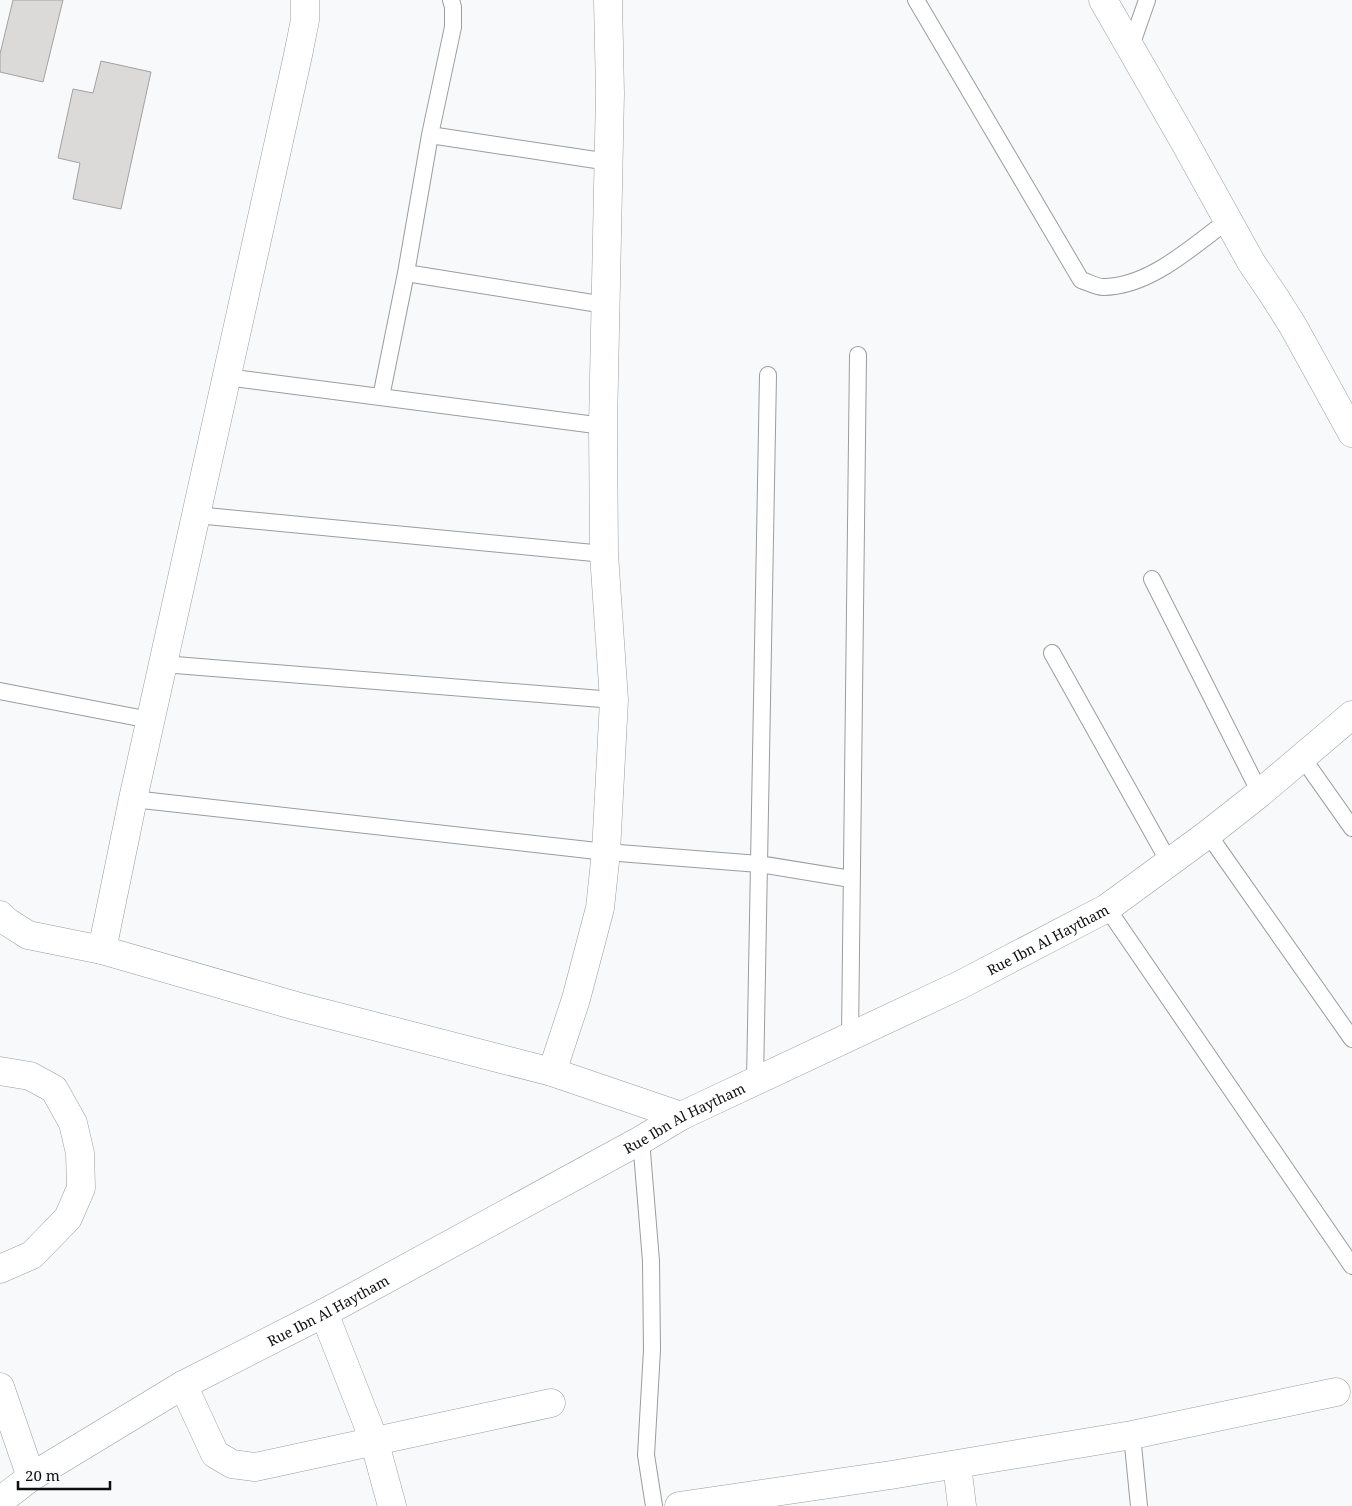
<svg xmlns="http://www.w3.org/2000/svg" width="1352" height="1506" font-family="'Noto Serif',serif">
	<style>
		.building { fill: #dcdad9; stroke: #a4a2a1 }
		.lines { fill: none; stroke-linecap: round; stroke-linejoin: round }
		.lane-casing { stroke: #9b9c9d; stroke-width: 18 }
		.street-casing { stroke: #9b9c9d; stroke-width: 29 }
		.lane { stroke: #fff; stroke-width: 16 }
		.street { stroke: #fff; stroke-width: 28 }
		.labels { text-anchor: middle; dominant-baseline: central; stroke-width: 4; stroke-linejoin: round; paint-order: stroke }
		.street-label { font-size: 14px; fill: #0f0f10; stroke: #f8f9fb }
	</style>
	<rect width="100%" height="100%" fill="#f8f9fb"/>
	<path class="building" d="M13 0H63L43 82 0 72V54Z
		M101 61 151 72 121 209 73 199 80 163 58 158 73 89 93 93Z"/>
	<g class="lines">
		<defs>
			<path id="lane" d="M916 0 1081 280C1088 282 1096 287 1103 287 1149 287 1192 247 1227 221
				M1131 46 1147 0
				M430 135 609 162
				M406 273 605 305
				M226 377 603 426
				M381 397 406 273 430 135 453 27V7L451 0
				M196 515 604 554
				M1152 579 1260 793
				M1052 653 1169 862
				M163 664 614 700
				M0 691 150 720
				M1302 757 1352 828
				M133 799 606 852 759 864 851 879
				M1208 834 1352 1039
				M1107 908 1352 1266
				M850 1037 858 355
				M755 1081 768 375
				M641 1140 651 1261 652 1350 646 1455 654 1506
				M1132 1435 1139 1506"/>
			<g id="street">
				<path d="M1103 0 1184 141 1251 262 1274 296 1293 326 1352 433"/>
				<path d="M0 915 6 921 28 935 102 950 296 1006 552 1072 681 1116"/>
				<path d="M102 950 133 799 298 55 305 20V0"/>
				<path d="M0 1071 30 1076 54 1089 73 1123 80 1153 81 1188 68 1218 32 1255 0 1269"/>
				<path d="M552 1072 576 999 600 908 606 852 614 700 604 554 603 426 610 93 608 0"/>
				<path d="M324 1313 374 1440 392 1506"/>
				<path d="M183 1385 215 1454 232 1464 255 1467 551 1403"/>
				<path d="M0 1387 31 1477"/>
				<path d="M957 1465 962 1506"/>
				<path id="s1" d="M0 1501 31 1477 183 1385 324 1313 641 1140 681 1116 962 984 1107 908 1208 834 1260 793 1352 715"/>
				<path d="M679 1506 891 1475 1132 1435 1336 1392"/>
			</g>
		</defs>
		<use href="#lane" class="lane-casing"/>
		<use href="#street" class="street-casing"/>
		<use href="#lane" class="lane"/>
		<use href="#street" class="street"/>
	</g>
	<g class="labels">
		<g class="street-label">
			<text stroke="none"><textPath href="#s1" startOffset="1190">Rue Ibn Al Haytham</textPath></text>
			<text stroke="none"><textPath href="#s1" startOffset="785">Rue Ibn Al Haytham</textPath></text>
			<text stroke="none"><textPath href="#s1" startOffset="380">Rue Ibn Al Haytham</textPath></text>
		</g>
	</g>
	<path d="M18 1481v8h92v-8" fill="none" stroke="#0f0f10" stroke-width="2.5"/>
	<text x="25" y="1481" font-size="15" fill="#0f0f10" stroke="#f8f9fb" stroke-width="4" paint-order="stroke">20 m</text>
</svg>
